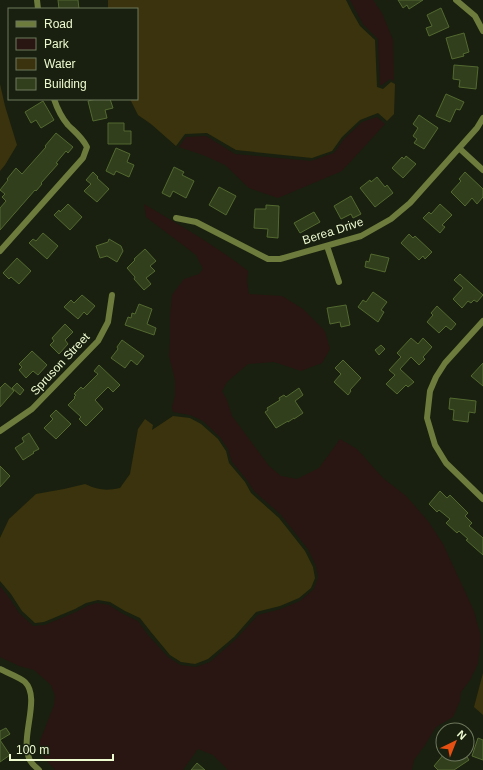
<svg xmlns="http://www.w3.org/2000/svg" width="483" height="770" font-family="Arial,sans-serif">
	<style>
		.green { fill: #291612 }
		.water { fill: #3a330d }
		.building { fill: #313f1c; stroke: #536930 }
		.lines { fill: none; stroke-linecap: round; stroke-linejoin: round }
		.minor { stroke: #6d7b3d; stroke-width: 6 }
		.labels { text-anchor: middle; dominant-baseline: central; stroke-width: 3; stroke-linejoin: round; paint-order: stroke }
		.street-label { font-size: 12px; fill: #eefbd1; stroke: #19200f }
	</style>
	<rect width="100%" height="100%" fill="#19200f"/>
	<path class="green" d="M350 0H373L382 13 393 40 394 81 390 79 382 85H380L378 39 363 24Z
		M377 117 385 124 342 171 278 198 249 188 225 165 203 155 179 147 186 137 206 136 235 154 311 161 334 153 344 139 362 122Z
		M144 204C155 210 165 217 176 223 201 238 225 253 248 271L247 281 249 294 282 296 303 309 325 331 330 349 322 363 301 371 274 362 248 364 227 382 222 391 227 400 232 416 269 466 281 476 297 479 319 468 340 439 357 449 383 478 406 496 428 521 443 544 455 570 474 611 481 637 478 664 470 680 461 692 460 701 453 717 436 727 425 745 414 760 412 770H228L213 755 198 749 183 770H55L39 752 40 741 54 705 55 696 51 685 34 670 19 666 0 657V586L8 596 19 613 33 626 45 625 76 612 87 606 97 603 109 605 123 614 138 621 148 635 168 657 180 665 196 667 210 662 236 639 258 615 281 609 300 601 314 589 318 577 316 566 308 549 281 515 254 491 247 480 232 462 228 449 220 437 203 421 190 415 173 412 172 407 175 396V380L169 356 170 339V318L172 295 184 279 199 274 203 269 196 255 146 217Z"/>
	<path class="water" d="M108 0H346L352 12 360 26 375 40 377 87 383 89 391 82 395 84 394 114 387 121 378 113 360 120 342 137 332 151 312 158 236 150 207 133 185 134 176 146 151 124 138 115 130 99H137V9H108Z
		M0 84 5 106 17 145 5 165 0 171Z
		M173 416 190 418 201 424 218 439 226 451 229 463 245 482 251 493 279 518 305 551 313 567 315 578 311 588 299 598 280 606 256 612 234 637 208 659 195 664 181 662 170 655 151 632 140 618 125 611 110 602 98 600 86 603 75 609 44 622 35 623 22 611 11 594 0 581V538L9 519 36 494 64 489 85 484C98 490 106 491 120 488L130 474 138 429 145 419 153 425 152 430Z
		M483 673V715L474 707Z"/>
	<path class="building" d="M58 0H78L79 9H59Z
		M398 0H423L409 9 407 5 403 8Z
		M441 8 449 27 429 36 426 28 432 26 427 15Z
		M464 33 469 52 463 54 464 56 452 59 446 38Z
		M454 65 478 67 476 89 459 87 460 80 453 79Z
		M446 94 464 102 460 110 456 109 450 122 436 116Z
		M96 99H110L113 108 105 110 107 118 93 121 88 101Z
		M43 101 54 120 41 128 36 120 31 123 25 112Z
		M419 115 438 128 424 149 414 143 417 139 413 136 418 128 413 124Z
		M108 123H124V131H131V144H108Z
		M56 133 73 147 68 153 66 151 56 163 58 164 41 183 42 184 36 191 35 190 0 230V208L6 201 2 197 5 194 0 190 8 180 7 179 16 168 22 174 46 147 45 146Z
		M116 148 130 154 127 162 134 165 129 177 116 171 114 175 106 171Z
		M406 156 416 164 403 178 392 168 402 157 404 159Z
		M174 167 184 172 182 175 194 181 186 198 173 191 170 197 162 193Z
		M93 172 98 177 97 178 109 189 97 202 84 191 91 184 86 180Z
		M465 172 483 189V197L477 204 472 198 465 206 451 192 461 181 459 179Z
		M377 177 385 187 387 185 393 193 375 207 360 188 370 180 371 182Z
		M219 187 236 196 226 215 209 205Z
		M351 196 361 214 353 218 351 214 341 219 334 206Z
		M68 204 82 217 70 230 54 215 59 210 60 212Z
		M440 204 452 215 442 225 445 227 440 233 423 218 429 212 431 214Z
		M266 205 279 206 278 238 267 237 268 229 254 228 255 209H266Z
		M314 212 320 222 300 233 294 223Z
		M43 233 58 246 47 259 29 243 33 239 36 241Z
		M409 234 413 238 415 236 432 252 425 259 423 256 419 260 401 243Z
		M109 239 121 246 123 251 117 262 107 256 100 258 96 246 108 242Z
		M145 249 156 261 150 266 155 271 146 278 151 284 144 290 134 279 135 277 127 268 135 260 134 259Z
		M371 254 389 258 385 272 365 267 366 261 369 262Z
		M17 258 31 271 19 284 11 277 9 279 3 273Z
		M460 274 483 295 477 302 474 300 471 303 468 301 462 308 453 299 463 288 454 280Z
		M373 292 387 302 381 310 384 312 378 322 358 307 363 300 366 302Z
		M82 295 95 306 87 315 84 312 78 319 64 307 71 300 74 303Z
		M139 304 152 309 147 324 156 328 154 335 125 325 128 317 131 318 132 313 135 314Z
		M346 305 350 325 341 327 340 322 330 324 327 308Z
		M437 306 456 324 451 330 446 326 439 333 427 322 433 315 431 313Z
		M65 324 73 332 65 340 68 344 59 354 50 345 54 341 52 338Z
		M411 338 418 344 423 338 432 347 423 357 425 359 419 365 411 357 400 369 414 382 408 387 406 385 397 394 386 384 395 375 389 370 401 357 397 353Z
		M122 340 144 356 137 365 131 360 125 368 111 358 118 349 117 347Z
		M381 345 385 349 379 355 375 350Z
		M32 351 47 365 38 375 33 371 26 378 19 370 22 367 19 364Z
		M343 360 361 378 350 390 351 391 348 395 334 382 341 374 335 368Z
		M483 363V386L471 376Z
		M99 365 120 385 113 392 108 387 95 400 103 409 86 426 79 419 81 417 68 405 75 398 74 397 76 395 74 394 81 387 83 389 98 374 94 371Z
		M5 383 14 391 0 407V388Z
		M17 383 24 390 20 395 12 388Z
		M299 388 303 395 295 401 303 413 294 419V418L288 422V421L276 428 265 412 268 410 267 408 280 400 279 398 284 395 286 397Z
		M450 398 476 401 475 413 469 412 468 422 453 420 454 410 449 409Z
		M56 410 71 424 56 439 44 428 53 419 50 416Z
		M29 433 39 449 33 452 34 453 23 460 15 448 24 442 22 438Z
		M0 466 10 476 0 487Z
		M440 491 447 498 450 495 468 513 465 516 472 523 469 526 483 538V555L466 540 468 539 459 531 457 533 446 523 450 519 439 510 437 512 429 504Z
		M6 728 10 734 0 740 10 755 0 762V731Z
		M478 738 483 740V760L472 756Z
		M444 754H465L469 760 454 770H438L434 766Z
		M197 763 205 770H191Z"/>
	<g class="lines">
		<path class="minor" d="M37 0 38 9
			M456 0 475 16 483 31
			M459 148 483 170
			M176 218 196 222 268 259H280L361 236 391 219 410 203 477 128 483 118
			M327 246 339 282
			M0 251 83 158 87 147C82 137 75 132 68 125 62 118 57 108 54 99
			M483 321 445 363 436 377 430 391 427 418 435 445 446 463 483 499
			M0 431 32 409 98 341 108 322 112 295
			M0 669C6 672 21 678 25 682 41 698 20 736 29 758 30 763 36 767 39 770"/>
	</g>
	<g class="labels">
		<g class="street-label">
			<text transform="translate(333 231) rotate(-18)">Berea Drive</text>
			<text transform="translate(60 364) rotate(-47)">Spruson Street</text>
		</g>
	</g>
	<rect x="8" y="8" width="130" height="92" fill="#19200f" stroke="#6e785d"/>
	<rect x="16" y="21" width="20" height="6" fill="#6d7b3d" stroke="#6e785d"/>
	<text x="44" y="28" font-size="12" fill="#eefbd1">Road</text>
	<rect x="16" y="38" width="20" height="12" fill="#291612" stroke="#6e785d"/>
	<text x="44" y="48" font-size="12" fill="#eefbd1">Park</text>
	<rect x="16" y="58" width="20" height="12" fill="#3a330d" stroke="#6e785d"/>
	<text x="44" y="68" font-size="12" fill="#eefbd1">Water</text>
	<rect x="16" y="78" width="20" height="12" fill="#313f1c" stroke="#6e785d"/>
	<text x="44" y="88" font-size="12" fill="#eefbd1">Building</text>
	<g transform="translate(455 742) rotate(43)"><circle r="19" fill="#19200f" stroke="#6e785d"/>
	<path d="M0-3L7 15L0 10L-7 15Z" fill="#e65012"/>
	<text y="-6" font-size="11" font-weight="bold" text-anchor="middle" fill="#eefbd1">N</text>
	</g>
	<path d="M10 754v6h103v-6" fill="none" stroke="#eefbd1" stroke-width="2"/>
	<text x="16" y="754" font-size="12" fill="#eefbd1" stroke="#19200f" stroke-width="3" paint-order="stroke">100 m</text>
</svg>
